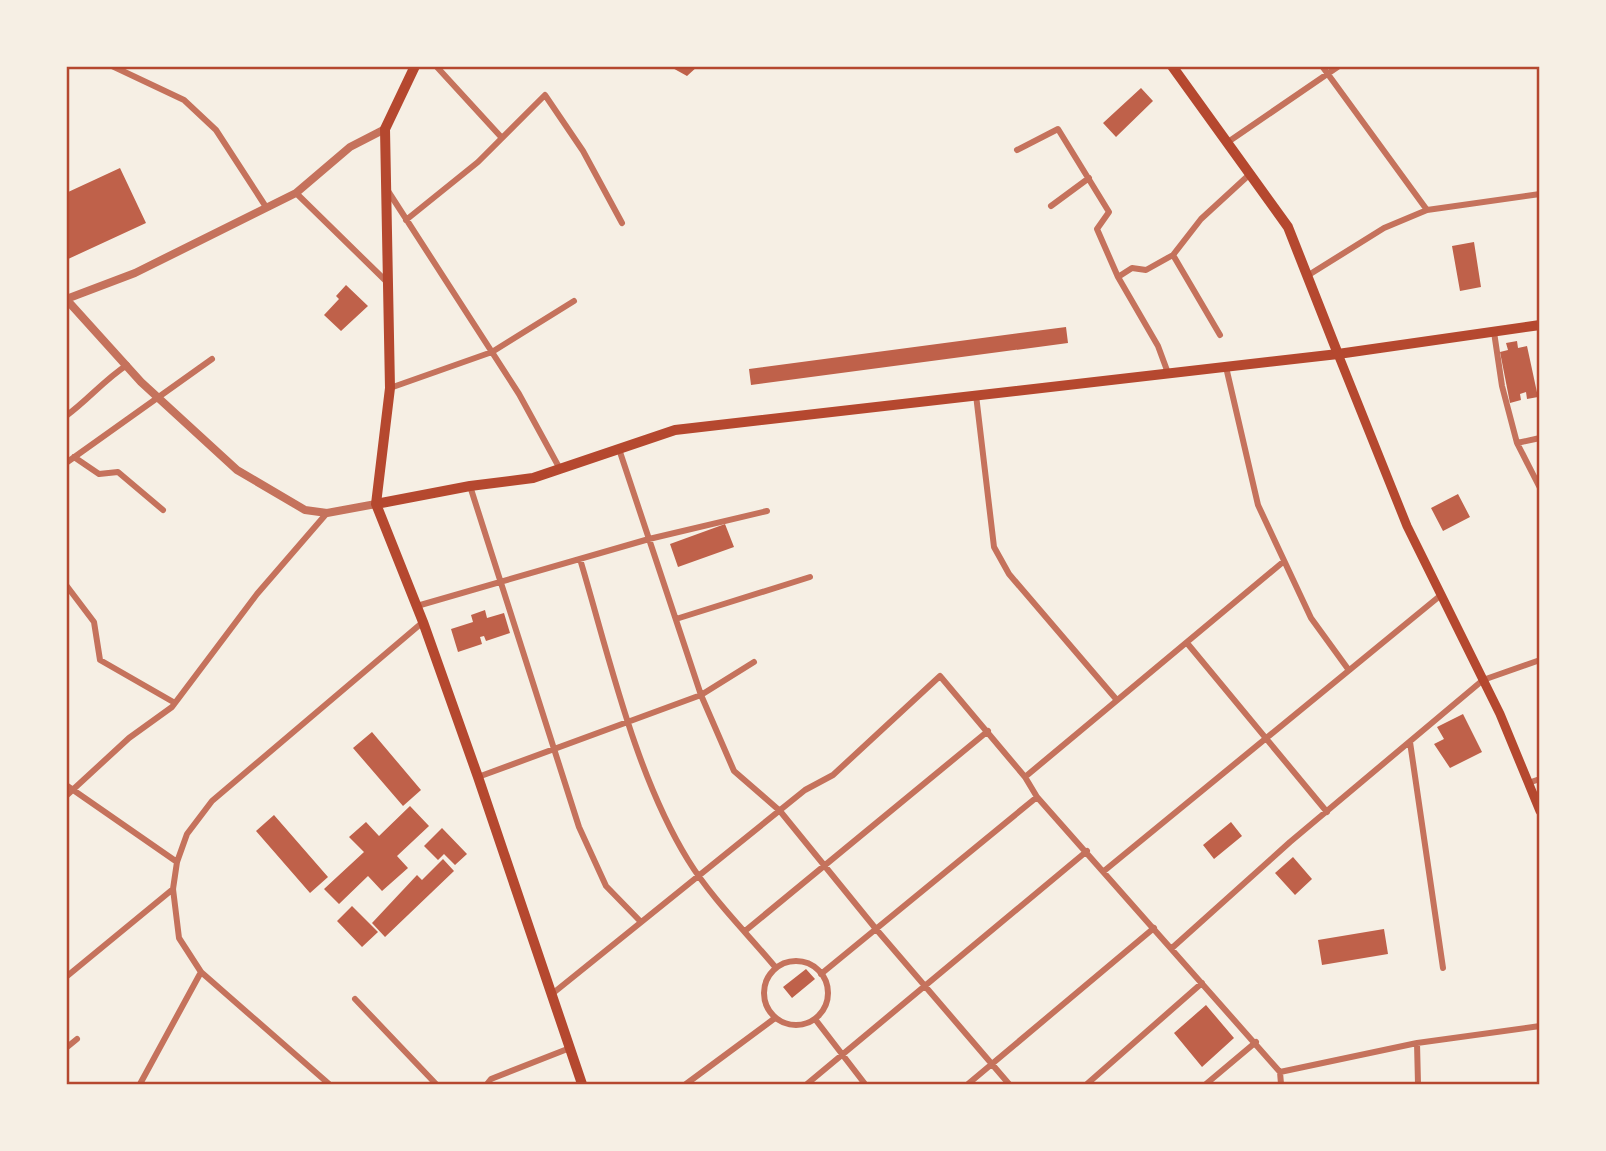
<svg xmlns="http://www.w3.org/2000/svg" width="1606" height="1151" font-family="Quicksand,sans-serif">
	<style>
		.building { fill: #bf614a }
		.lines { fill: none; stroke-linecap: round; stroke-linejoin: round }
		.minor { stroke: #c5725c; stroke-width: 6 }
		.tertiary { stroke: #c5725c; stroke-width: 8 }
		.secondary { stroke: #b5482f; stroke-width: 9 }
		.primary { stroke: #b5482f; stroke-width: 10 }
		.trunk { stroke: #b5482f; stroke-width: 10 }
		.neatline { fill: none; stroke: #b5482f; stroke-width: 2.5 }
	</style>
	<rect width="100%" height="100%" fill="#f6efe4"/>
	<path class="building" d="M669 66H698L687 76Z
		M1141 88 1153 101 1116 137 1103 123Z
		M120 168 146 223 66 260V193Z
		M1474 242 1481 287 1460 291 1452 246Z
		M346 285 368 306 341 331 324 315 339 299 336 296Z
		M1066 327 1068 343 751 385 749 369Z
		M1517 341 1518 348 1527 346 1538 397 1527 399 1526 392 1520 394 1521 400 1510 403 1500 352 1508 350 1506 343Z
		M1458 494 1470 517 1443 531 1431 508Z
		M725 524 734 547 678 567 670 544Z
		M485 610 487 618 504 613 510 633 486 641 484 636 480 637 482 644 458 652 451 629 473 622 471 615Z
		M1463 714 1482 752 1450 768 1434 744 1444 739 1437 727Z
		M372 732 421 790 403 806 353 748Z
		M410 806 429 826 397 856 408 868 382 891 368 876 339 904 324 889 364 852 349 837 366 822 379 836Z
		M274 815 328 877 310 893 256 831Z
		M1231 822 1242 836 1214 859 1203 845Z
		M442 828 467 854 455 865 444 854 438 860 424 846Z
		M1293 857 1312 879 1295 895 1275 873Z
		M443 859 454 871 385 937 372 923 417 875 422 880Z
		M352 906 378 932 362 947 337 921Z
		M1384 929 1388 954 1322 965 1318 940Z
		M806 969 815 979 792 998 783 987Z
		M1206 1005 1234 1038 1202 1067 1174 1033Z"/>
	<g class="lines">
		<path class="minor" d="M112 66 184 100 216 130 266 207
			M436 66 502 138
			M1322 66 1427 210
			M1228 142 1339 66
			M1017 150 1058 129 1109 212 1097 229 1118 277 1158 346 1168 373
			M388 191 519 394 560 469
			M296 193 389 284
			M1051 206 1089 178
			M406 220 478 162 545 95 583 151 622 223
			M1173 255 1220 335
			M1307 276 1384 228 1427 210 1540 194
			M1118 277 1132 268 1146 270 1173 255 1201 219 1250 174
			M1494 332 1502 386 1517 443
			M1226 367 1258 505 1311 618 1348 669
			M390 388 492 352 574 301
			M976 395 994 547 1009 574 1116 699
			M66 416C88 400 104 380 127 365
			M1540 438 1517 443 1540 488
			M619 449 701 695 734 771 780 811 876 929 1009 1084
			M74 457 99 474 118 472 163 510
			M66 463 212 359
			M470 486 579 827 606 886 641 922
			M580 559C609 656 635 774 688 860 712 899 747 933 776 968
			M66 585 94 622 100 660 175 703
			M417 606 649 539 767 511
			M676 619 810 577
			M1187 643 1327 812
			M1410 742 1443 968
			M478 777 701 695 754 662
			M1025 777 1283 562
			M1528 783 1540 779
			M66 785 177 862
			M66 796 129 738 172 707 257 594 327 513
			M1104 871 1441 595
			M745 931 988 731
			M1172 948 1290 842 1483 680 1540 660
			M764 993a32 32 0 1 1 64 0a32 32 0 1 1-64 0Z
			M821 974 1037 797
			M66 977 173 889
			M552 994 805 790 833 775 940 676 1025 777 1037 797 1280 1072 1417 1043 1540 1026
			M355 999 436 1084
			M815 1019 865 1084
			M1417 1043 1418 1084
			M66 1048 77 1039
			M1280 1072 1281 1084
			M140 1084 201 972
			M329 1084 201 972 179 938 173 889 177 862 187 834 212 801 423 622
			M487 1084 491 1079 570 1048
			M686 1084 775 1018
			M807 1084 1087 851
			M968 1084 1154 928
			M1087 1084 1202 983
			M1206 1084 1256 1042"/>
		<path class="tertiary" d="M69 298 135 273 296 193 350 147 385 129
			M66 299 141 382 237 470 305 510 327 513 376 504"/>
		<path class="secondary" d="M1338 354 1407 526 1500 714 1540 811"/>
		<path class="primary" d="M415 66 385 129 390 388 376 504 423 622 478 777 582 1084
			M376 504 470 486 533 478 675 430 1338 354"/>
		<path class="trunk" d="M1172 66 1288 227 1338 354 1540 325"/>
	</g>
	<rect width="1606" height="1151" fill="none" stroke="#f6efe4" stroke-width="136"/>
	<rect x="68" y="68" width="1470" height="1015" class="neatline"/>
</svg>
